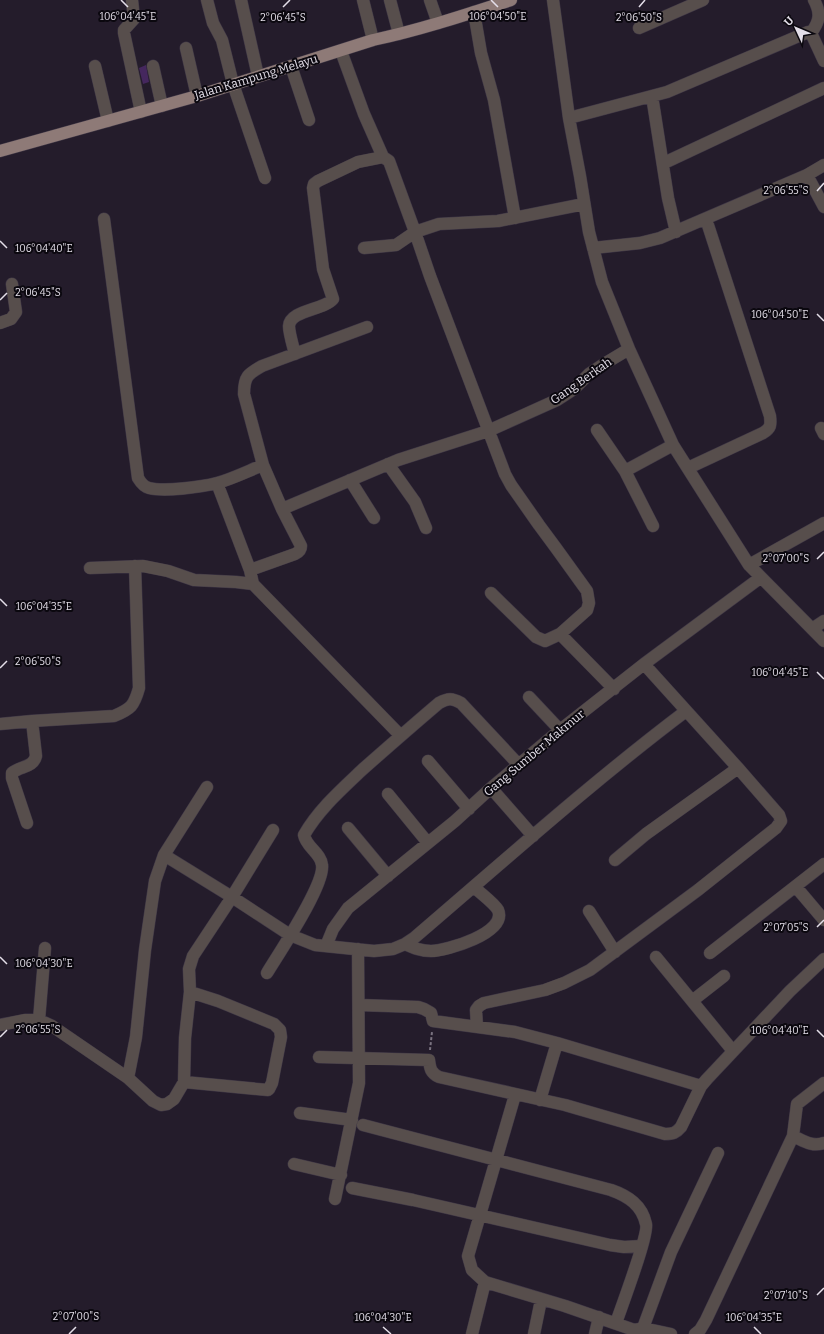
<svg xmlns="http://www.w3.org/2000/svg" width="824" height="1334" font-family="Bitter,serif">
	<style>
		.building { fill: #45275e }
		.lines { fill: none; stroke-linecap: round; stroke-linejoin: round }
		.minor-casing { stroke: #3f3746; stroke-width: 13 }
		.major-casing { stroke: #3f3746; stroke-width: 13 }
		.path { stroke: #7a7380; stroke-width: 2; stroke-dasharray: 3 2; stroke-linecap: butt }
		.minor { stroke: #574e4c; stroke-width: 12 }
		.major { stroke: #8e7a77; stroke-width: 12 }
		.ticks { fill: none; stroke: #e4dfe9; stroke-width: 1.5 }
		.labels { text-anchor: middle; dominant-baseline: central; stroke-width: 4; stroke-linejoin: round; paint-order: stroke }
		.street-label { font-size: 12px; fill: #e4dfe9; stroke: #0b080f }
		.ticks-label { font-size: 10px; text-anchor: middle; fill: #e4dfe9; stroke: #0b080f; stroke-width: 4; stroke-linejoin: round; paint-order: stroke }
	</style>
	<rect width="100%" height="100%" fill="#241c2b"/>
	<path class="building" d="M146 65 149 82 143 84 139 68Z"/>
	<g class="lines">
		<defs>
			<path id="minor" d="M132 0 134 19 124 30V33L141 112
				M207 0 213 23 222 40 233 84 265 178
				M241 0 258 76
				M363 0 373 40
				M390 0 399 34
				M430 0 438 23
				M553 0 569 118 580 176 589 232 602 282 629 349 673 445 749 565 824 641
				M474 12 481 53 494 100 515 218
				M639 28 703 0
				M811 33C820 21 821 13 814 0
				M186 48 197 96
				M341 51 364 114 383 157
				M95 66 108 121
				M153 66 162 106
				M291 66 309 120
				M652 96 668 198 676 232
				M569 118 667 92 808 32 811 33 824 61
				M664 163 824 88
				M807 175 824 207
				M104 219 138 478C141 483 144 487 149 488 164 492 201 487 217 483 232 479 248 471 263 465
				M593 248 640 243 660 238 807 175 824 165
				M0 323 11 319 16 312 12 284
				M295 354C293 346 289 333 289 326 290 310 324 310 333 299L323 269 313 188 314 184 318 181 358 162 383 157 389 161 415 232 396 245 364 248
				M821 428 824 434
				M597 430 625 471 653 526
				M388 464 415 502 426 528
				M688 468 763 433C771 428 771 425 770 416L706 219
				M625 471 673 445
				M350 480 374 518
				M217 483 250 570 253 584 400 735
				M282 509 398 460 488 431 557 400 574 389 589 374 604 364 629 349
				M749 565 824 523
				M90 568 143 566 168 571 194 580 236 582 253 584
				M250 570 295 554C299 552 301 550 301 546L282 509 263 465 244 394C244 376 248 374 262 366L367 327
				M491 593 536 637 545 641 560 634 587 610 589 603 587 591 556 548 539 525 511 485 505 474 430 276 415 232 439 224 498 221 584 204
				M812 629 824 621
				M560 634 614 689
				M529 697 560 730
				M32 721 114 716C131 709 134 706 139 688L135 566
				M0 724 32 721 36 756C33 768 20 766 12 773V778L27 823
				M428 761 469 809
				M491 788 533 836
				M388 794 428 843
				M348 828 388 876
				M164 855 232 897 290 935 315 945 374 951 393 949 405 944 414 938C504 861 592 782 686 711
				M615 860 646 834 738 768
				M796 887 824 920
				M589 911 615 952
				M405 944C414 948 421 951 431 951 446 951 508 933 498 910 494 903 480 893 474 887
				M326 946 333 929 348 908 455 821 491 788 560 730 644 664 760 578
				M710 953 824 864
				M656 957 733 1051
				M267 973C279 953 325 885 322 865 321 853 306 847 304 835 319 809 341 790 363 769 388 747 413 725 439 703 448 698 452 698 461 703L519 765
				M692 1001 724 976
				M359 1005 418 1007 424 1009 431 1013 433 1021 515 1032 557 1043 540 1100
				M39 1020 45 948
				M0 1025 25 1020H39L52 1026 128 1078 153 1101 161 1105 167 1104 174 1099 184 1082 268 1090 269 1089 272 1083 281 1037 280 1030 274 1024 218 1001 190 992
				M477 1027 476 1010 479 1006 484 1003 545 990 564 983 590 970 698 890 776 828 781 821 779 815 738 768 644 664
				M557 1043 701 1086
				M319 1057 429 1060C430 1069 431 1073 439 1077L565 1105 665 1134C673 1134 676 1133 681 1127L701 1086 707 1079 790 991 824 959
				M128 1078 136 1037 145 950 155 881 164 855 207 787
				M184 1082 185 1038 190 992 189 969 193 956 232 897 273 830
				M300 1113 352 1120
				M363 1125 611 1190C628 1196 642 1205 646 1224 649 1234 621 1308 616 1323
				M793 1136C804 1141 812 1147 824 1143
				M294 1164 341 1175
				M352 1188 413 1200 610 1245 624 1247 642 1246
				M335 1199 359 1083 358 949
				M485 1282 565 1306 634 1330 643 1328 671 1334
				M643 1328 671 1252 718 1153
				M472 1334 485 1282 472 1270 468 1256 515 1095
				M534 1334 541 1300
				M595 1334 599 1317
				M695 1334 700 1330 706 1320 793 1136 797 1104 824 1083"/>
			<path id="major" d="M0 151 197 96 373 40C420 30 465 15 511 0"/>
		</defs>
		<use href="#minor" class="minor-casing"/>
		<use href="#major" class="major-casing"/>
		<path class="path" d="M430 1050 432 1032"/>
		<use href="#minor" class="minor"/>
		<use href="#major" class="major"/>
	</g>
	<path class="ticks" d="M121 0 128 7M491 0 498 7M283 7 290 0M639 7 645 0M817 191 824 183M0 241 7 248M0 300 7 293M817 314 824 321M817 559 824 552M0 599 7 606M0 668 7 661M817 672 824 679M817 927 824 920M0 957 7 964M817 1030 824 1037M0 1037 7 1030M817 1295 824 1288M383 1327 391 1334M754 1327 761 1334M69 1334 76 1327"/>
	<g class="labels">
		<g class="street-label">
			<text transform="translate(256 77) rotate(-17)">Jalan Kampung Melayu</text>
			<text transform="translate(581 381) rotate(-35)">Gang Berkah</text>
			<text transform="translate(534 753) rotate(-40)">Gang Sumber Makmur</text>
		</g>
	</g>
	<g class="ticks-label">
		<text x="128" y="20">106°04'45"E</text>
		<text x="498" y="20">106°04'50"E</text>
		<text x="283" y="21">2°06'45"S</text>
		<text x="639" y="21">2°06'50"S</text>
		<text x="786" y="194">2°06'55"S</text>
		<text x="44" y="252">106°04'40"E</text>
		<text x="38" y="296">2°06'45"S</text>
		<text x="780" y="318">106°04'50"E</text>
		<text x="786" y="562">2°07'00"S</text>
		<text x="44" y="610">106°04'35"E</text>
		<text x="38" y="665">2°06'50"S</text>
		<text x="780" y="676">106°04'45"E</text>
		<text x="786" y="931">2°07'05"S</text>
		<text x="44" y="967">106°04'30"E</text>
		<text x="38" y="1033">2°06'55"S</text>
		<text x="780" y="1034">106°04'40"E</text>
		<text x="786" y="1299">2°07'10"S</text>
		<text x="76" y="1320">2°07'00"S</text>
		<text x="383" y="1321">106°04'30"E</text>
		<text x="754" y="1321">106°04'35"E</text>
	</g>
	<g transform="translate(796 28) rotate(314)" stroke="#0b080f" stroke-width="3" paint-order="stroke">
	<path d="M0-3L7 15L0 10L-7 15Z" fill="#e4dfe9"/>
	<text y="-6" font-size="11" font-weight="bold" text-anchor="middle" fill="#e4dfe9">U</text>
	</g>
</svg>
